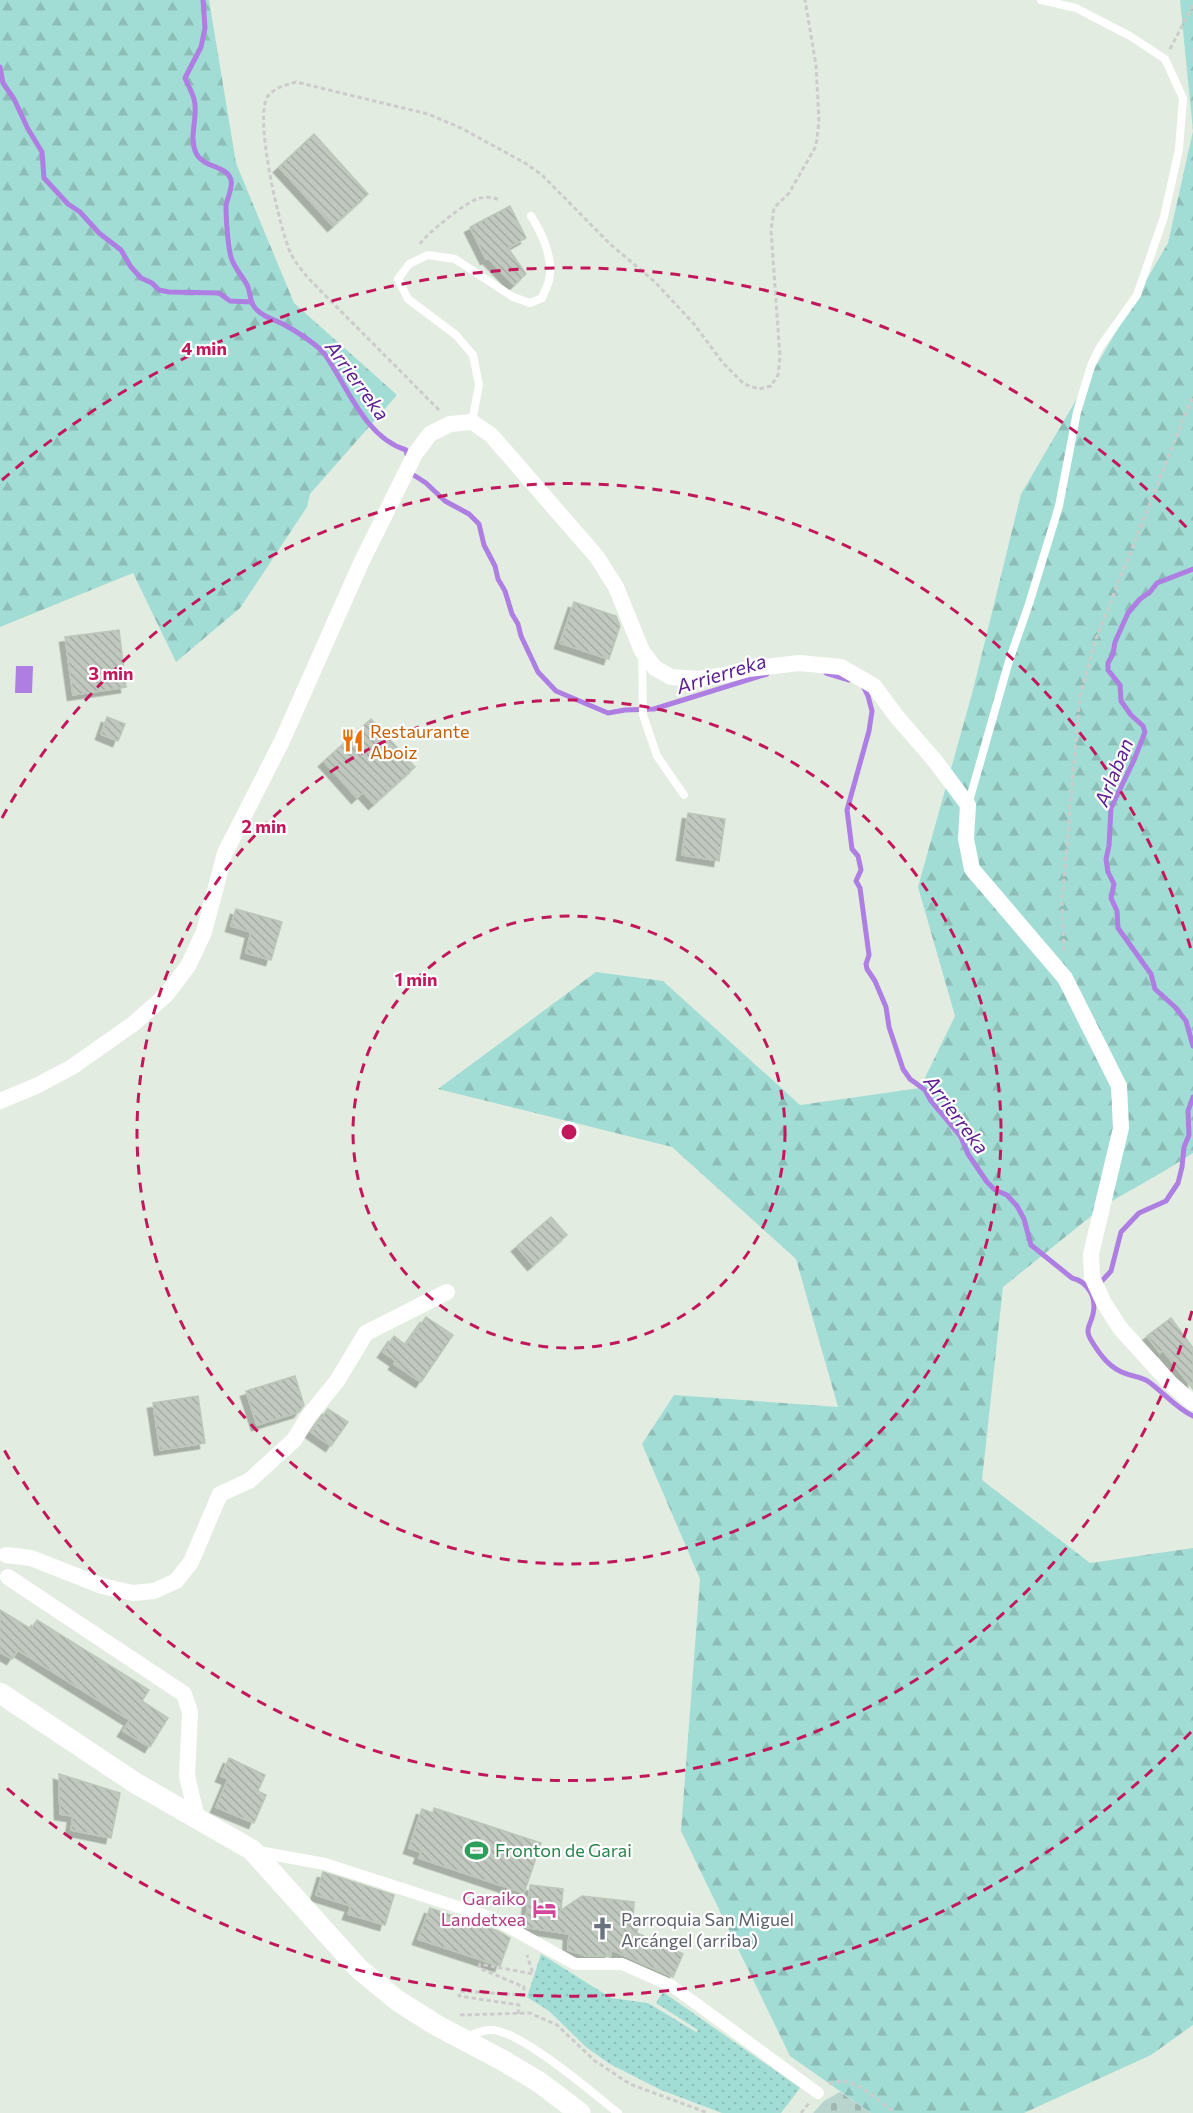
<svg xmlns="http://www.w3.org/2000/svg" width="1193" height="2113" font-family="Commissioner,sans-serif">
	<style>
		.grass { fill: url(#grass-dots) }
		.forest { fill: url(#forest-firs) }
		.cemetery { fill: url(#cemetery-stones) }
		.water { fill: #ae7ee3 }
		.lines { fill: none; stroke-linecap: round; stroke-linejoin: round }
		.stream { stroke: #ae7ee3; stroke-width: 5 }
		.building { fill: url(#building-back-hatch); stroke: #bcc7ba; stroke-width: 1.5; filter: url(#shadow) }
		.path { stroke: #ccc; stroke-width: 3; stroke-dasharray: 4.5 3; stroke-linecap: butt }
		.service { stroke: #fff; stroke-width: 8 }
		.pedestrian { stroke: #fff; stroke-width: 12 }
		.minor { stroke: #fff; stroke-width: 16 }
		.tertiary { stroke: #fff; stroke-width: 21 }
		.ring { fill: none; stroke: #c2185b; stroke-width: 3; stroke-dasharray: 10 8 }
		.labels { text-anchor: middle; dominant-baseline: central; stroke-width: 4.5; stroke-linejoin: round; paint-order: stroke }
		.food-label { font-size: 18px; fill: #c56008; stroke: #fff; text-anchor: start }
		.leisure-label { font-size: 18px; fill: #27864d; stroke: #fff; text-anchor: start }
		.hotel-label { font-size: 18px; fill: #b23c85; stroke: #fff; text-anchor: end }
		.worship-label { font-size: 18px; fill: #5b616d; stroke: #fff; text-anchor: start }
		.water-label { font-size: 20px; font-style: italic; fill: #5c1c90; stroke: #fff }
		.centre { fill: #c2185b; stroke: #fff; stroke-width: 3 }
		.ring-label { font-size: 18px; text-anchor: middle; font-weight: bold; fill: #c2185b; stroke: #fff; stroke-width: 4.5; stroke-linejoin: round; paint-order: stroke }
	</style>
	<defs>
		<pattern id="grass-dots" width="8" height="8" patternUnits="userSpaceOnUse" patternTransform="scale(1.5)"><rect width="8" height="8" fill="#a2ddd5"/><path d="M2 2h.1M6 6h.1" fill="none" stroke="#8cbeb7" stroke-width="1.8" stroke-linecap="round"/></pattern>
		<pattern id="forest-firs" width="22" height="20" patternUnits="userSpaceOnUse" patternTransform="scale(1.5)"><rect width="22" height="20" fill="#a2ddd5"/><path d="M5 1l3.5 6h-7zM16 11l3.5 6h-7z" fill="#8cbeb7"/></pattern>
		<pattern id="cemetery-stones" width="16" height="16" patternUnits="userSpaceOnUse" patternTransform="scale(1.5)"><rect width="16" height="16" fill="#b9d4cd"/><path d="M2 7V4a2 2 0 0 1 4 0v3zM10 15v-3a2 2 0 0 1 4 0v3z" fill="#9fb6b0"/></pattern>
		<pattern id="building-back-hatch" width="6" height="6" patternUnits="userSpaceOnUse" patternTransform="scale(1.5)"><rect width="6" height="6" fill="#c0c8bf"/><path d="M-1 5l2 2M0 0l6 6M5-1l2 2" fill="none" stroke="#a5aca4"/></pattern>
		<filter id="shadow"><feDropShadow dx="-5.5" dy="5.5" stdDeviation="0" flood-color="#0004"/></filter>
	</defs>
	<rect width="100%" height="100%" fill="#e3ece0"/>
	<path class="grass" d="M541 1954 611 1998 648 2003 696 2032 695 2034 698 2030 656 2003 663 1992 800 2088 781 2113H722L661 2090 610 2064 586 2047 549 2011 527 1997Z"/>
	<path class="forest" d="M0 0H209L236 163 294 303 397 395 310 494 307 507 240 608 176 662 133 573 0 627Z
		M1180 0H1193V1153L1166 1170 1105 1205 1003 1287 982 1480 1090 1563 1193 1548V2025L1151 2055 1024 2113H871L790 2056 681 1831 700 1579 642 1444 674 1395 838 1407 796 1259 672 1147 438 1089 596 972 663 981 800 1105 920 1088 955 1016 918 887 973 690 1021 494 1168 243 1193 131Z"/>
	<path class="cemetery" d="M840 2092 871 2113H813L824 2101Z"/>
	<path class="water" d="M16 666H33L32 693H15Z"/>
	<g class="lines">
		<path class="stream" d="M203 0 205 28 201 47 185 78C188 85 192 92 194 99 199 116 188 136 196 153 203 168 227 165 231 180 233 188 227 198 226 206 226 218 228 251 232 260 236 270 244 278 248 287 250 293 250 299 253 305 259 315 272 319 283 324 294 330 319 345 326 356 348 388 366 438 406 450L408 459
			M0 67 3 83 14 99 28 129 42 152 44 178 68 204 80 212 99 233 121 250 131 267 141 278 152 283 159 290 169 292 219 293 230 301 251 302
			M411 471 412 474 426 483 445 501 469 514 479 524 484 545 495 566 498 579 505 591 512 614 518 624 521 636 538 672 556 691 608 713 625 710 654 709 767 674
			M1193 569 1157 583 1150 592 1140 599 1128 613 1115 642 1113 654 1108 663V670L1120 685 1121 701 1131 715 1143 726 1145 732 1134 760 1111 808 1109 846 1106 859 1108 872 1114 884 1111 898 1117 911 1118 928 1151 974 1155 989 1175 1007 1186 1021 1193 1046
			M826 673 849 680
			M863 686 868 696 872 711 869 731 847 810 852 849 858 856 861 870 856 881 860 888 869 955 866 964 867 969 875 981 886 1007 889 1027 903 1069 910 1079 925 1090 931 1101 961 1137 968 1154 987 1182 995 1190 1007 1195 1017 1206 1024 1219 1031 1245 1072 1278C1088 1282 1097 1297 1093 1314 1091 1324 1084 1330 1091 1340 1100 1355 1110 1369 1127 1374 1135 1377 1142 1377 1149 1382 1164 1393 1177 1409 1193 1416
			M1100 1283 1111 1271 1121 1232 1139 1213 1166 1201 1178 1183 1182 1167 1184 1147 1189 1135 1188 1111 1193 1097"/>
	</g>
	<path class="building" d="M314 134 368 194 333 226 279 167Z
		M510 206 526 238 508 248 526 274 514 285 488 258 486 259 470 227Z
		M574 602 616 616 620 626 609 659 560 643Z
		M119 630 126 687 73 695 65 637Z
		M107 717 125 724 118 741 101 734Z
		M371 719 415 767 374 804 363 792 357 798 324 761Z
		M688 813 725 819 719 861 682 855Z
		M236 909 282 922 271 960 246 953 251 932 231 926Z
		M551 1217 567 1235 533 1265 517 1246Z
		M426 1317 453 1335 421 1382 394 1364 396 1361 383 1352 394 1336 406 1345Z
		M1171 1318 1193 1348V1389L1163 1350 1160 1353 1147 1336Z
		M295 1376 304 1405 299 1412 257 1425 246 1391Z
		M198 1396 205 1443 160 1450 153 1403Z
		M328 1409 348 1422 331 1446 311 1432Z
		M0 1610 31 1629 37 1620 149 1690 142 1701 168 1718 150 1747 123 1731 130 1720 18 1650 12 1659 0 1652Z
		M229 1758 265 1775 258 1791 266 1795 254 1823 216 1807 228 1779 221 1776Z
		M59 1774 120 1793 111 1838 71 1830 73 1816 60 1814Z
		M434 1808 541 1843 524 1893 419 1858 421 1852 409 1848 422 1809 433 1813Z
		M323 1872 394 1895 385 1925 348 1914 351 1906 316 1895Z
		M530 1885 563 1889 561 1910 582 1896 634 1902 633 1922 638 1925 637 1933 683 1954 673 1977 610 1949 611 1956H586L568 1950 569 1934 525 1927Z
		M430 1908 498 1931 510 1938 500 1966 418 1939Z"/>
	<g class="lines">
		<path class="path" d="M1170 49 1193 5
			M420 244C426 234 465 203 477 199 486 196 492 197 500 200
			M439 410 307 277C302 270 295 262 291 254 280 231 253 115 268 96 275 87 286 85 296 82L428 114 461 128 525 163 542 175 610 244 655 282 694 324 723 363 744 384 759 389 771 386 778 375 780 357 771 230 774 208 789 193 816 146 819 121 816 65 805 0
			M1064 951 1062 902 1080 695 1096 639 1193 395
			M518 2014 519 2005 459 1996 460 1991 523 1995 524 1987 479 1968 480 1964 533 1974 527 1955
			M460 2015 530 2013 557 2025 595 2061 630 2084 708 2113
			M829 2084C852 2073 877 2100 895 2113
			M801 2113 809 2103"/>
		<path class="service" d="M472 422 479 385 473 355 456 335 408 299 398 279 409 264 428 255 455 259 513 297 530 303 542 298C544 292 548 286 549 280 554 259 542 233 531 216
			M642 654 643 715 657 756 684 795
			M968 805 1009 661 1029 604 1059 506 1077 412 1092 363 1100 347 1137 295 1164 217 1179 149 1183 98 1165 59 1130 36 1076 8 1041 0
			M466 2037C473 2035 481 2030 489 2030 517 2027 594 2094 618 2113"/>
		<path class="pedestrian" d="M253 1851 325 1864 492 1918 575 1964H622L672 1986 818 2093"/>
		<path class="minor" d="M0 1101 36 1086 72 1067 133 1024 166 995 188 966 204 932 225 853 282 741 361 563 415 454 430 434 450 424 472 422 491 435 597 557 616 587 642 651 655 668 671 677 699 679 725 675 748 669 799 663 841 667 874 686 897 717 936 762 968 805 966 839 972 869 1065 978 1119 1086 1121 1128 1091 1254 1092 1277 1104 1303 1120 1328 1170 1383 1193 1403
			M6 1555 31 1558 102 1586 133 1593 154 1591 176 1581 191 1562 220 1494 249 1481 294 1440 308 1417 337 1381 366 1333 447 1292
			M8 1577 184 1694 190 1712 187 1776 197 1818"/>
		<path class="tertiary" d="M0 1693 137 1784 252 1850 359 1969 398 2001 436 2025 502 2060 539 2082 580 2113"/>
	</g>
	<g class="ring">
		<circle cx="569" cy="1132" r="216"/>
		<circle cx="569" cy="1132" r="432"/>
		<path d="M1192 1311A648 648 0 0 1 2 1446M2 818A648 648 0 0 1 1192 953"/>
		<path d="M1191 1732A864 864 0 0 1 2 1784M2 480A864 864 0 0 1 1191 532"/>
	</g>
	<defs>
		<symbol id="restaurant-bare" viewBox="-9 -9 18 18"><path d="M-5-6h1v4h1v-4h1v4h1v-4h1v5L-1.5 .5V6h-2V.5L-5-1ZM5-6V6H3V1.5H1.5Q1.5-4 5-6Z" fill="#e8710a" stroke="#fff" stroke-width="2.5" paint-order="stroke"/></symbol>
		<symbol id="stadium-bare" viewBox="-9 -9 18 18"><path d="M0-5a6.5 5 0 1 0 0 10a6.5 5 0 1 0 0-10ZM-3.5-1.8h7v3.6h-7Z" fill="#2e9e5b" stroke="#fff" stroke-width="2.5" paint-order="stroke"/></symbol>
		<symbol id="hotel-bare" viewBox="-9 -9 18 18"><path d="M-6-4.5h1.5V1H6V5H4.5V3h-9V5H-6ZM-4 0a1.8 1.8 0 1 1 3.6 0ZM.5 0V-2.5h3Q6-2.5 6 0Z" fill="#d1479c" stroke="#fff" stroke-width="2.5" paint-order="stroke"/></symbol>
		<symbol id="church-bare" viewBox="-9 -9 18 18"><path d="M-1.2-6h2.4v3.5h3.3v2.4h-3.3V6h-2.4V-.1h-3.3v-2.4h3.3Z" fill="#6b7280" stroke="#fff" stroke-width="2.5" paint-order="stroke"/></symbol>
	</defs>
	<g fill-rule="evenodd">
		<use href="#restaurant-bare" x="336" y="724" width="33" height="33"/>
		<use href="#stadium-bare" x="460" y="1834" width="33" height="33"/>
		<use href="#hotel-bare" x="528" y="1892" width="33" height="33"/>
		<use href="#church-bare" x="586" y="1912" width="33" height="33"/>
	</g>
	<g class="labels">
		<g class="food-label">
			<text x="370" y="731">Restaurante<tspan x="370" dy="21">Aboiz</tspan></text>
		</g>
		<g class="leisure-label">
			<text x="495" y="1850">Fronton de Garai</text>
		</g>
		<g class="hotel-label">
			<text x="526" y="1898">Garaiko<tspan x="526" dy="21">Landetxea</tspan></text>
		</g>
		<g class="worship-label">
			<text x="621" y="1919">Parroquia San Miguel<tspan x="621" dy="21">Arcángel (arriba)</tspan></text>
		</g>
		<g class="water-label">
			<text transform="translate(358 380) rotate(54)">Arrierreka</text>
			<text transform="translate(721 673) rotate(-17)">Arrierreka</text>
			<text transform="translate(1113 772) rotate(-68)">Arlaban</text>
			<text transform="translate(957 1114) rotate(53)">Arrierreka</text>
		</g>
	</g>
	<circle cx="569" cy="1132" r="9" class="centre"/>
	<g class="ring-label">
		<text x="204" y="355">4 min</text>
		<text x="111" y="680">3 min</text>
		<text x="264" y="833">2 min</text>
		<text x="416" y="986">1 min</text>
	</g>
</svg>
